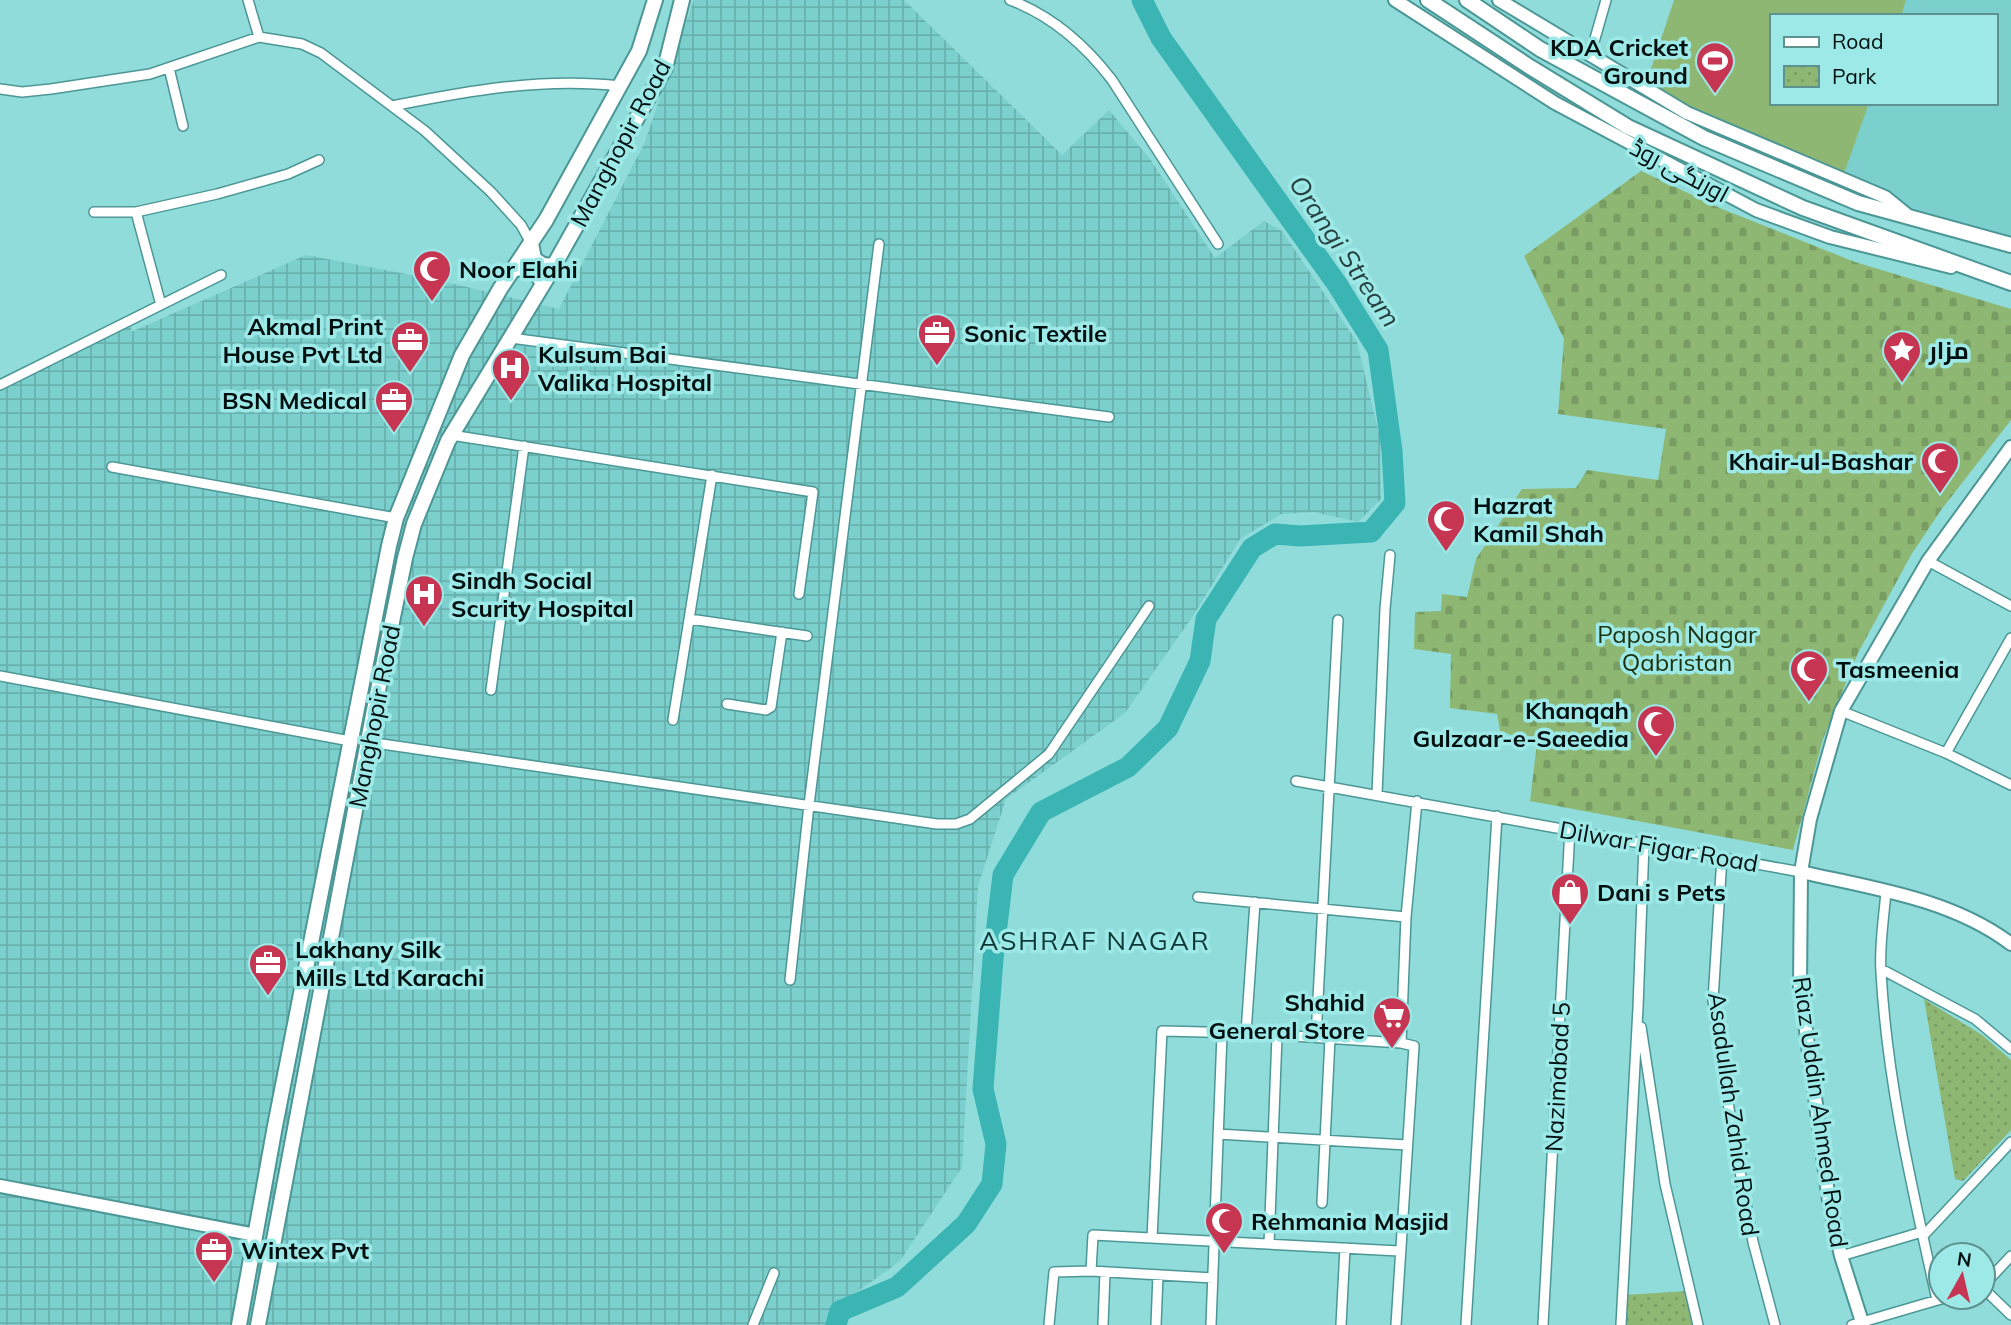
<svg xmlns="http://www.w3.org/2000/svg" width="2011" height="1325" font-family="Mulish,Cairo,sans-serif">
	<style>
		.built { fill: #7bcfcd }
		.industrial { fill: url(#industrial-grid) }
		.green { fill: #8db772 }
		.cemetery { fill: url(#cemetery-stones) }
		.park { fill: url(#park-dots) }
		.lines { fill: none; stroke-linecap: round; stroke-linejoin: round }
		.river { stroke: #3ab5b4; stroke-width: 21 }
		.street-casing { stroke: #4c9796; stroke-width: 12 }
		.secondary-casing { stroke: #4c9796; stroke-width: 16 }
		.primary-casing { stroke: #4c9796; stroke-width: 18 }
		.street { stroke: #fff; stroke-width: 9 }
		.secondary { stroke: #fff; stroke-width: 12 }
		.primary { stroke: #fff; stroke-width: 14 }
		.labels { text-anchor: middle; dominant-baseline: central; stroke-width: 7; stroke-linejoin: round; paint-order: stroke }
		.poi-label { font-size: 24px; font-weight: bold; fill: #001010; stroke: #9de9e7; text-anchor: start }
		.street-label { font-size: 24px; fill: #001010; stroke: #9de9e7 }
		.park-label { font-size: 24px; fill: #1c310d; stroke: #9de9e7 }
		.water-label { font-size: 26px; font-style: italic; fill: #264140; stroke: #9de9e7 }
		.neighbourhood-label { font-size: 26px; letter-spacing: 2px; fill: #0e3837; stroke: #9de9e7 }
	</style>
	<defs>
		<pattern id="industrial-grid" width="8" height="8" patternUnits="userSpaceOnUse" patternTransform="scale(1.75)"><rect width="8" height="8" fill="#7bcfcd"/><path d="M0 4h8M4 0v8" fill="none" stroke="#69b1af"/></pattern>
		<pattern id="cemetery-stones" width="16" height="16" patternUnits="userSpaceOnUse" patternTransform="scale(1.75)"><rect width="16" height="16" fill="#8db772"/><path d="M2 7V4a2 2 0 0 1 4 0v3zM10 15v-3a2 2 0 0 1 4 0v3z" fill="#789c62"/></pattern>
		<pattern id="park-dots" width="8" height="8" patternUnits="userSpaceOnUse" patternTransform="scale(1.75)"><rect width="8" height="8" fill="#8db772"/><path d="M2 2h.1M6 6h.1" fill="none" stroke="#789c62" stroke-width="1.8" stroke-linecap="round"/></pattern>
	</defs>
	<rect width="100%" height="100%" fill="#90dcda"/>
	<path class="built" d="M1906 0H2011V253L1913 227 1840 185 1869 103H1995V16H1901Z"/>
	<path class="industrial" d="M694 0H904L1062 155 1109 110 1150 159 1215 258 1264 221 1282 231 1357 342 1380 438 1381 499 1358 522 1313 512 1281 514 1240 539 1193 616 1125 713 1006 799 978 886 962 1167 900 1261 835 1308 827 1325H0V378L132 315 131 332 306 255 433 279 559 309 644 144Z"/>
	<path class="green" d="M1674 0H1906L1901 16H1771V103H1869L1840 185 1684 110 1645 87Z"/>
	<path class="cemetery" d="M1641 171 1722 209 1855 262 2011 309V420L1941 510 1911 555 1858 653 1823 739 1793 850 1530 801 1537 743 1500 731 1497 714 1450 708 1451 654 1414 649 1415 612 1441 611 1442 594 1467 597 1476 559 1522 489 1576 488 1587 470 1658 480 1666 429 1558 414 1564 339 1524 256Z"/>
	<path class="park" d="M1924 999 1982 1035 2011 1060V1130L1963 1181 1955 1179Z
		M1688 1291 1698 1325H1621L1624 1295Z"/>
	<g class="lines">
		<path class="river" d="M836 1325 840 1311 897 1287 966 1224 992 1184 996 1144 983 1089 993 959 1003 875 1041 812 1128 767 1168 728 1200 661 1206 619 1252 548 1275 534 1300 536 1371 532 1395 503 1392 451 1378 350 1337 284 1161 38 1142 0"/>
		<defs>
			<path id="street" d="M248 0 259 37
				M1010 0C1053 16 1085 45 1112 80L1218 244
				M1588 53 1594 42 1606 0
				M169 68 183 126
				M0 89 22 92 51 89 150 74 259 37 302 44 321 53 425 131 491 192 521 225 531 243
				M392 106C467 91 543 77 620 86
				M94 212H136L217 194 288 174 319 160
				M136 212 161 305
				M511 338 1109 417
				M0 385 221 275
				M451 435 813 492 799 594
				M112 467 396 518
				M1928 561 2011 606
				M690 619 807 636
				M0 676 350 741
				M491 690 524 446
				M727 704 766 710 771 707 782 632
				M1841 711 1946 753 2011 785
				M673 720 712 475
				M368 742 937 824H956L970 819 1049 754 1149 606
				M1946 753 2011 638
				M1296 781 1801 872
				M1377 794 1385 609 1390 555
				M1722 857 1713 1000 1731 1122 1753 1242 1775 1325
				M1886 891C1884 918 1879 945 1881 972 1887 1083 1913 1192 1937 1300
				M1198 897 1406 917
				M1881 969 1975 1019 2011 1049
				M790 980 809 805 879 244
				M1641 1027 1665 1184 1698 1325
				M1246 1033 1255 902
				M1316 1037 1338 620
				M1401 1043 1406 917 1417 801
				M1218 1134 1407 1145
				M1322 1203 1330 1038
				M1923 1236 2011 1142
				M1152 1238 1162 1031 1246 1033 1401 1043 1414 1046 1396 1325
				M1269 1244 1277 1036
				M1841 1256 1922 1232
				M1213 1278 1091 1271 1093 1235 1399 1251
				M1983 1286 2011 1256
				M1983 1288 2011 1315
				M753 1325 774 1273
				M1049 1325 1054 1272 1091 1271
				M1103 1325 1105 1272
				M1156 1325 1158 1275
				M1211 1325 1222 1034
				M1341 1325 1345 1248
				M1466 1325 1497 816
				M1543 1325 1570 829
				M1621 1325 1638 1008 1644 843
				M1852 1325 1948 1297"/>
			<path id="secondary" d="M1395 0 1555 103 1756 210 1830 237 1951 267
				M1499 0 1687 113 1885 197 1906 214
				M1801 872C1872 888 1952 899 2011 944
				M0 1186 256 1235
				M1863 1325 1841 1256 1829 1201 1800 986 1801 872 1810 819 1841 711 1928 561 2011 447"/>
			<path id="primary" d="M1428 0 1530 67 1628 127 1803 208 2011 283
				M1467 0 1540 49 1704 138 1858 203 2011 245
				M531 243 534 259 543 265 554 266
				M514 269C528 267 537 271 543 284
				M239 1325 275 1126 389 546 396 518 462 355 500 289 546 220 639 51 655 0
				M258 1325 373 715 405 558 414 524 448 441 548 276 665 68 682 0"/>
		</defs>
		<use href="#street" class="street-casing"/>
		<use href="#secondary" class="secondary-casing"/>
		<use href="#primary" class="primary-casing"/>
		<use href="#street" class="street"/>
		<use href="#secondary" class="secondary"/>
		<use href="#primary" class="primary"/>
	</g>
	<defs>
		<symbol id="stadium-pin" viewBox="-11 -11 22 30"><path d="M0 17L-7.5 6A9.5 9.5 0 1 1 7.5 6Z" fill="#c63652" stroke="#9de9e7"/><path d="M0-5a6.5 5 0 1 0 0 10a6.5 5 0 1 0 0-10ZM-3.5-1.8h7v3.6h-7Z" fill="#fff"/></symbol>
		<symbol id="mosque-pin" viewBox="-11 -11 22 30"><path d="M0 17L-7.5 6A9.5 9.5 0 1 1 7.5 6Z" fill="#c63652" stroke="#9de9e7"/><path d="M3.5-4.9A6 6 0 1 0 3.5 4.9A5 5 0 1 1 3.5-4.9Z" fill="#fff"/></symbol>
		<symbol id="office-pin" viewBox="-11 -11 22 30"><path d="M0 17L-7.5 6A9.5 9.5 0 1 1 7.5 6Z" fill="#c63652" stroke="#9de9e7"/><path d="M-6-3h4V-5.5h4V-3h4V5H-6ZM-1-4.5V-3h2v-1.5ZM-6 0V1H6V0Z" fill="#fff"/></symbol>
		<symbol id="sight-pin" viewBox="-11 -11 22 30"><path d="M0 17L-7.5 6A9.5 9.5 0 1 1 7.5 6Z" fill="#c63652" stroke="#9de9e7"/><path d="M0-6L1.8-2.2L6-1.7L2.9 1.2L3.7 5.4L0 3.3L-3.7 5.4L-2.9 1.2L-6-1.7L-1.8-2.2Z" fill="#fff"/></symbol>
		<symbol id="hospital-pin" viewBox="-11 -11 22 30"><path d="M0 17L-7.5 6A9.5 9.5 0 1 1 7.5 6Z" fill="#c63652" stroke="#9de9e7"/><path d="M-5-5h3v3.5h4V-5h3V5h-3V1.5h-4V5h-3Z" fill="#fff"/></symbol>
		<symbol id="shop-pin" viewBox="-11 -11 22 30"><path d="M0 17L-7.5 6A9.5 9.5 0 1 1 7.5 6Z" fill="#c63652" stroke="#9de9e7"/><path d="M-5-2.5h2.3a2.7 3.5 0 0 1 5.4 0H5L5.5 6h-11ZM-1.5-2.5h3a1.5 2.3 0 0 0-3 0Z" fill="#fff"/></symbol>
		<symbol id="supermarket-pin" viewBox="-11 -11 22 30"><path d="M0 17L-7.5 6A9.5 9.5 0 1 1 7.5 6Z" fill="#c63652" stroke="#9de9e7"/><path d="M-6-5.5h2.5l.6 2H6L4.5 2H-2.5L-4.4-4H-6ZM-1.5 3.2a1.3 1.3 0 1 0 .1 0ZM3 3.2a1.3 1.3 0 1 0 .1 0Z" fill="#fff"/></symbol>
	</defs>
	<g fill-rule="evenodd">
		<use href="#stadium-pin" x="1693" y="39" width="44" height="60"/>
		<use href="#mosque-pin" x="410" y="247" width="44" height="60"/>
		<use href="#office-pin" x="915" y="311" width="44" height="60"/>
		<use href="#office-pin" x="388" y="318" width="44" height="60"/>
		<use href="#sight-pin" x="1880" y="328" width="44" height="60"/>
		<use href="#hospital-pin" x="489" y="346" width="44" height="60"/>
		<use href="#office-pin" x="372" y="378" width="44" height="60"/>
		<use href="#mosque-pin" x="1918" y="439" width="44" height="60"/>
		<use href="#mosque-pin" x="1424" y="497" width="44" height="60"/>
		<use href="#hospital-pin" x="402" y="572" width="44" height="60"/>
		<use href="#mosque-pin" x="1787" y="647" width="44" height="60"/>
		<use href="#mosque-pin" x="1634" y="702" width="44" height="60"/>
		<use href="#shop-pin" x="1548" y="870" width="44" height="60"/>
		<use href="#office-pin" x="246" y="941" width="44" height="60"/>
		<use href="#supermarket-pin" x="1370" y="994" width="44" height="60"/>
		<use href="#mosque-pin" x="1202" y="1199" width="44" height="60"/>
		<use href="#office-pin" x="192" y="1228" width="44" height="60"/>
	</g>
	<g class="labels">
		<g class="poi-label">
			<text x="1688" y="47" text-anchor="end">KDA Cricket<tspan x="1688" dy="28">Ground</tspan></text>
			<text x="459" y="269">Noor Elahi</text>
			<text x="383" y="326" text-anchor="end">Akmal Print<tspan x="383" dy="28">House Pvt Ltd</tspan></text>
			<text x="964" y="333">Sonic Textile</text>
			<text x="1929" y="350">مزار</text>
			<text x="538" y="354">Kulsum Bai<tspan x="538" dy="28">Valika Hospital</tspan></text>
			<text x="367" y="400" text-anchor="end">BSN Medical</text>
			<text x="1913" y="461" text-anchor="end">Khair-ul-Bashar</text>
			<text x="1473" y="505">Hazrat<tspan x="1473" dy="28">Kamil Shah</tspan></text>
			<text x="451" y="580">Sindh Social<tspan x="451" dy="28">Scurity Hospital</tspan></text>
			<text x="1836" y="669">Tasmeenia</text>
			<text x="1629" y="710" text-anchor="end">Khanqah<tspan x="1629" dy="28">Gulzaar-e-Saeedia</tspan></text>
			<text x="1597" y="892">Dani s Pets</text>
			<text x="295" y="949">Lakhany Silk<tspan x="295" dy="28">Mills Ltd Karachi</tspan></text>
			<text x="1365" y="1002" text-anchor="end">Shahid<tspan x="1365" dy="28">General Store</tspan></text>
			<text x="1251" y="1221">Rehmania Masjid</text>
			<text x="241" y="1250">Wintex Pvt</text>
		</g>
		<g class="street-label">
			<text transform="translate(620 143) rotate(-62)">Manghopir Road</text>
			<text transform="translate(1680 170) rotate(28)">اورنگی روڈ</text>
			<text transform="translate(374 716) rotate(-79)">Manghopir Road</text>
			<text transform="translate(1659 846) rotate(10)">Dilwar Figar Road</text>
			<text transform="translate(1557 1077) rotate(-87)">Nazimabad 5</text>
			<text transform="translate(1821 1112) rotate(82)">Riaz Uddin Ahmed Road</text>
			<text transform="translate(1734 1114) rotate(82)">Asadullah Zahid Road</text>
		</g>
		<g class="park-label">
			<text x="1677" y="634">Paposh Nagar<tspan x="1677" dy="28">Qabristan</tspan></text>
		</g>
		<g class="water-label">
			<text transform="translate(1345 251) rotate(56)">Orangi Stream</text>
		</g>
		<g class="neighbourhood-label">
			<text x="1095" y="940">ASHRAF NAGAR</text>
		</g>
	</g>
	<rect x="1770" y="14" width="228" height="91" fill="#9de9e7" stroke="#5e9291" stroke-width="2"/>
	<rect x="1784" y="37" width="35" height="10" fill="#ffffff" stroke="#5e9291" stroke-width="2"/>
	<text x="1832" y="49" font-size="21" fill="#001010">Road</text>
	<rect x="1784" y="66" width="35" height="21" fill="url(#park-dots)" stroke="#5e9291" stroke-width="2"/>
	<text x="1832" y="84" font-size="21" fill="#001010">Park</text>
	<g transform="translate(1962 1276) rotate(8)"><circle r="33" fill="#9de9e7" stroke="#5e9291" stroke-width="2"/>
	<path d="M0-5L12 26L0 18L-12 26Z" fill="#c63652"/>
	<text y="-10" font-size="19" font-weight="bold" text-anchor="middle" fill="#001010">N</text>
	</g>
</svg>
